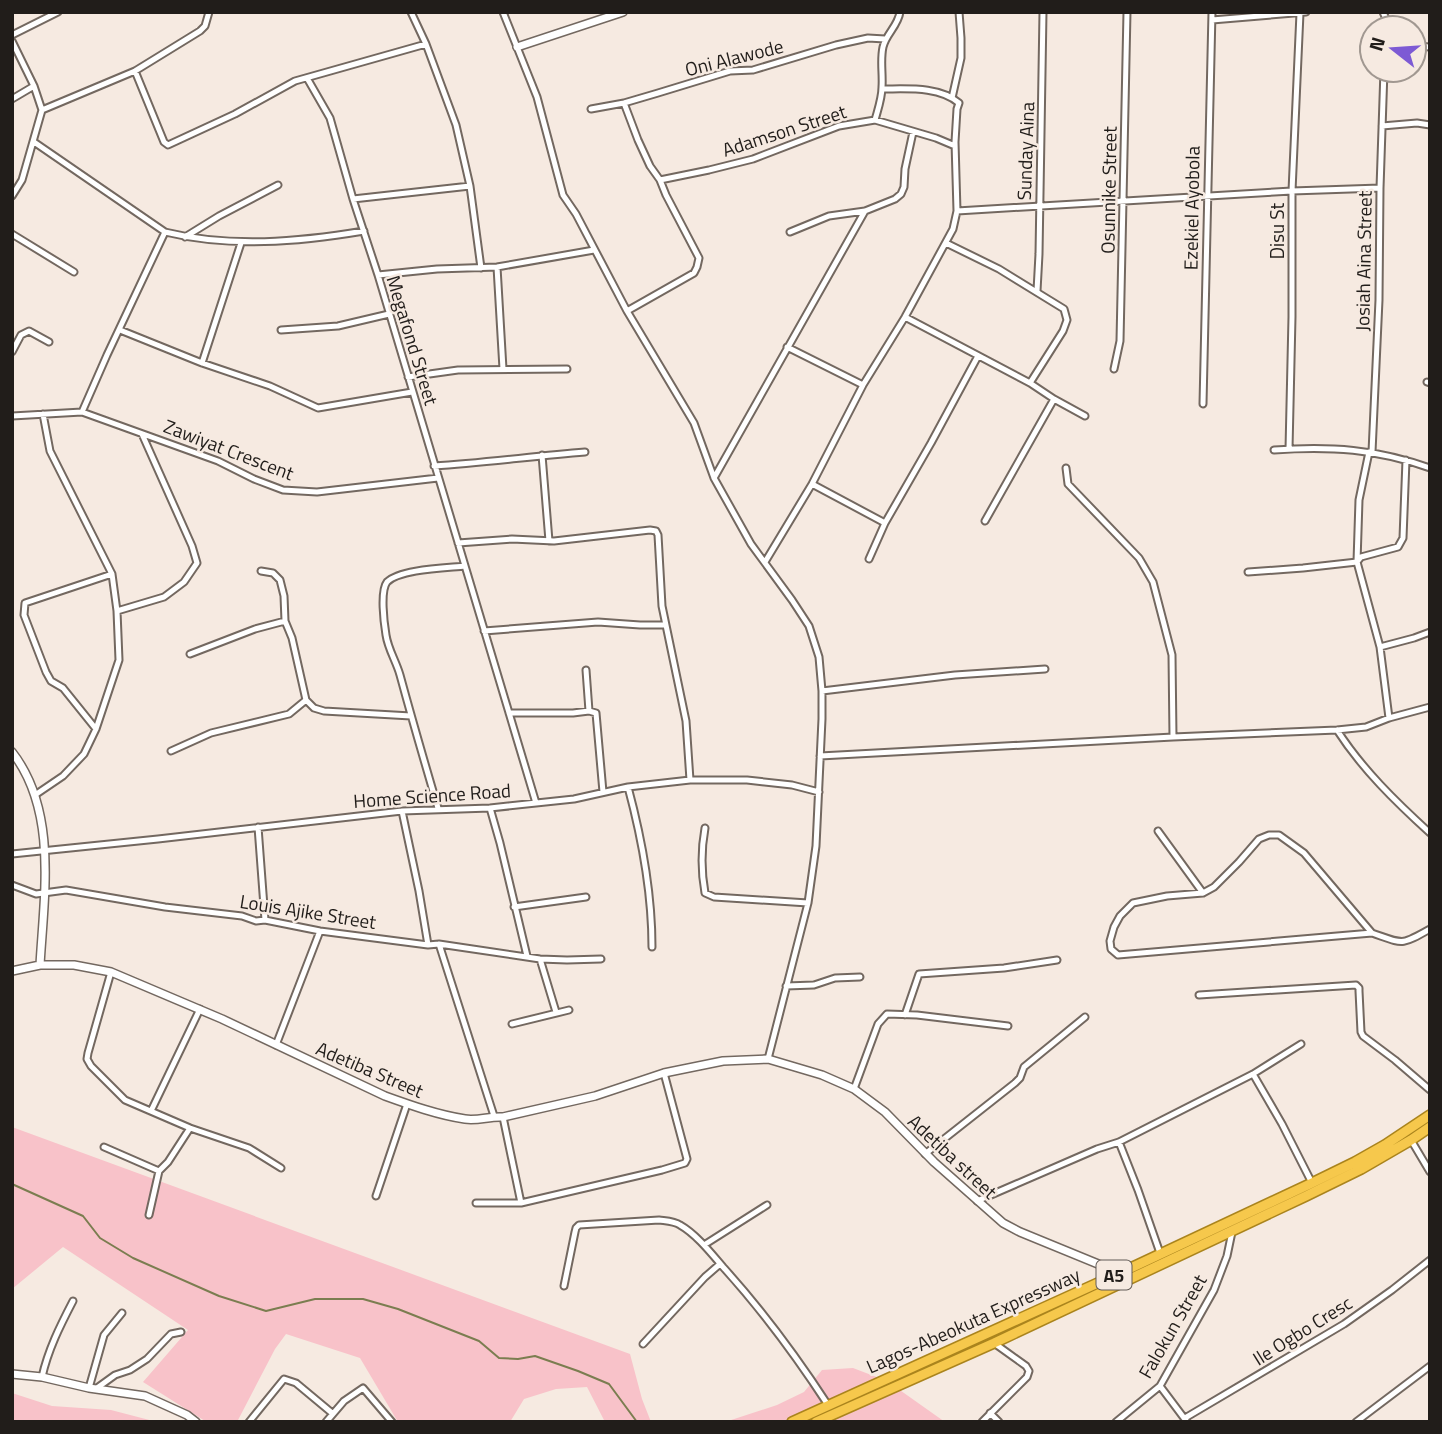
<svg xmlns="http://www.w3.org/2000/svg" width="1442" height="1434" font-family="'Titillium Web',sans-serif">
	<style>
		.green { fill: #f8c2c9 }
		.lines { fill: none; stroke-linecap: round; stroke-linejoin: round }
		.stream { stroke: #7b7d50; stroke-width: 2 }
		.minor-casing { stroke: #736860; stroke-width: 9 }
		.tertiary-casing { stroke: #736860; stroke-width: 10 }
		.trunk-casing { stroke: #aa841d; stroke-width: 12 }
		.minor { stroke: #fff; stroke-width: 5 }
		.tertiary { stroke: #fff; stroke-width: 7 }
		.trunk { stroke: #f6c84c; stroke-width: 9 }
		.labels { text-anchor: middle; dominant-baseline: central; stroke-width: 5; stroke-linejoin: round; paint-order: stroke }
		.shield { fill: #f6eae1; stroke: #615a56; stroke-width: 2 }
		.shield-label { font-size: 18px; font-weight: bold; fill: #211d1a }
		.street-label { font-size: 19px; fill: #211d1a; stroke: #f6eae1 }
	</style>
	<rect width="100%" height="100%" fill="#f6eae1"/>
	<path class="green" d="M12 1127 630 1354 642 1399 651 1422H605L587 1387 556 1389 524 1399 510 1422H398L360 1358 286 1334 275 1349 237 1422 205 1421 143 1382 188 1330 63 1247 12 1289Z
		M853 1368 887 1381 945 1422H725L777 1405 804 1392 822 1370Z
		M12 1393 52 1406 111 1410 157 1422H12Z"/>
	<g class="lines">
		<path class="stream" d="M12 1184 83 1216 100 1238 133 1258 219 1296 266 1311 315 1299H363L398 1309 479 1341 499 1358 518 1359 535 1356 578 1371 609 1384 637 1422"/>
		<defs>
			<path id="minor" d="M411 12 426 44 456 125 470 186 481 268
				M503 12 537 97 563 195 576 214 627 311 694 423 714 478 751 544 792 600 809 626 819 657 822 691V719L816 846 808 903 768 1059
				M1383 12 1386 19V28
				M1212 20 1306 12
				M12 35 58 12
				M12 41 34 86 42 110
				M1414 46 1430 47
				M135 71 164 142 168 145 235 114 295 81 426 44
				M307 78 330 118 353 199 378 275 536 803
				M952 98 961 58V38L959 12
				M12 99 34 86
				M624 103 638 140 650 166 660 180 666 195 699 258 697 267 694 273 627 311
				M591 109 624 103 658 93 730 71 753 70 836 45 868 38 885 39
				M875 120C878 109 882 98 882 87 883 73 880 61 883 47 886 34 898 26 900 12
				M1382 126 1417 123 1430 125
				M34 142 165 232C231 248 298 242 364 231
				M660 180 709 170 753 159 839 126 875 120 936 138 955 146
				M12 196 22 180 42 110 135 71 200 31 205 26 209 12
				M353 199 470 186
				M957 211 1292 191 1380 188
				M790 232 829 216 865 211 895 199 901 194 904 187 905 169 913 132
				M12 234 74 272
				M185 237 219 216 278 185
				M946 243 999 269 1064 309 1067 320 1063 331 1030 383
				M497 267 503 369
				M378 275 437 269 497 267 594 250
				M1037 291 1039 254 1043 12
				M905 317 1030 383 1054 399 1085 416
				M120 330 202 363 270 386 318 408 412 392
				M281 330 338 326 389 314
				M787 347 863 385
				M12 352 21 335 29 331 49 342
				M202 363 241 243
				M1114 369 1120 341 1127 12
				M408 377 458 370 567 369
				M1427 382 1430 383
				M1203 404 1212 12
				M82 412 107 355 165 232
				M12 416 82 412 218 461 254 479 283 490 317 492 438 478
				M1289 449 1292 317V191L1300 13
				M1274 450C1330 446 1377 449 1430 468
				M1369 452 1359 500 1357 562 1380 647 1389 718
				M1372 452 1379 300 1380 188 1384 70
				M542 455 549 541
				M434 466C484 463 534 456 585 452
				M1066 468 1068 484 1139 558 1153 582 1172 655 1173 737
				M714 478 865 211
				M812 484 885 523
				M985 521 1054 399
				M458 543 512 539 554 541 650 530 656 531 658 535 662 606 686 721 690 780
				M869 559 885 523 931 443 978 356
				M765 562 812 484 863 385 905 317 953 229 957 211 955 142 957 109 959 103C939 86 907 89 883 89
				M261 571 273 573 280 580 284 596 285 621 292 638 306 700 314 708 324 711 411 716
				M1248 572 1303 568 1357 562 1361 557 1398 547 1403 538 1406 460
				M117 611 164 597 184 582 197 563 192 546 142 434
				M484 631 598 622 640 625H665
				M1380 647 1414 638 1430 632
				M190 654 255 629 285 621
				M586 670 589 711
				M822 691 955 675 1045 669
				M509 713H573L589 711 596 713 603 792
				M96 729 63 688 51 681 46 672 24 615 25 603 112 574
				M1337 730C1362 769 1396 802 1430 833
				M171 751 211 733 289 714 306 700
				M820 756 1173 737 1337 730 1366 727 1389 718 1430 707
				M628 787C642 839 652 893 652 947
				M35 795 63 776 84 754 96 729 119 660 117 611 112 574 50 451 43 414
				M438 808C425 764 412 719 400 675 396 661 388 649 386 635 384 623 380 591 387 582 400 569 446 568 465 566
				M490 808 500 843 527 956
				M402 811 419 891 428 945
				M258 827 265 920
				M705 828C701 850 701 871 705 893L714 897 808 903
				M1158 831 1203 893
				M12 854 158 839 402 811 490 808 574 799 628 787 690 780H747L792 785 819 792
				M12 885 36 894 66 890 165 907 242 916 256 921 265 920 320 931 428 945 439 944 540 959 567 960 601 959
				M514 907 586 897
				M1372 933 1304 853 1279 835H1269L1259 839 1239 862 1214 887 1203 893 1167 896 1133 903 1120 916 1114 927 1110 941 1111 949 1118 955 1372 933C1404 944 1400 946 1430 929
				M439 944 494 1116
				M540 959 556 1012
				M111 972 88 1053 87 1059 91 1066 125 1100 190 1128 249 1148 281 1168
				M786 986 814 985 835 978 860 977
				M1199 995 1356 985 1359 988V991L1361 1032 1363 1036 1395 1060 1430 1090
				M905 1015 919 974 1004 968 1057 960
				M512 1024 569 1010
				M276 1045 320 931
				M1253 1074 1282 1124 1312 1183
				M854 1089 878 1024 887 1014 917 1015 1008 1026
				M151 1111 200 1009
				M503 1117 521 1203
				M1411 1140 1430 1172
				M1119 1142 1138 1190 1160 1253
				M104 1147 159 1171
				M925 1154 1015 1083 1020 1078 1024 1067 1085 1017
				M376 1196 407 1104
				M977 1201 1097 1149 1119 1142 1253 1074 1301 1044
				M476 1203H521L662 1170 685 1163 687 1159 664 1073
				M149 1215 159 1171 168 1162 190 1128
				M704 1245 767 1205
				M564 1286 575 1232 576 1228 579 1225 659 1220C666 1221 674 1221 680 1225 696 1234 711 1253 723 1267 762 1310 796 1356 828 1405
				M643 1344 705 1277 720 1264
				M42 1377C48 1350 60 1326 73 1301
				M1160 1386 1187 1422
				M89 1388 104 1335 122 1313
				M97 1388 115 1375 130 1370 147 1359 171 1334 181 1332
				M990 1413 999 1422
				M1185 1418 1344 1324 1392 1290 1430 1260
				M249 1422 284 1379 296 1383 332 1413
				M326 1422 344 1401 363 1388 392 1422
				M982 1422 1027 1377 1029 1371 1026 1366 994 1343
				M1116 1422 1160 1386 1214 1290 1227 1256 1232 1232
				M1356 1422 1430 1366"/>
			<path id="tertiary" d="M517 47 623 12
				M12 752C58 811 44 895 40 965
				M12 971 40 965H74L111 972 222 1019 385 1096C410 1105 438 1115 465 1119 478 1121 490 1116 503 1117L595 1096 664 1073 723 1061 768 1059 822 1075 854 1089 885 1112 934 1162 1003 1223 1020 1232 1120 1273
				M12 1374 42 1377 89 1388 145 1396 187 1415 196 1422"/>
			<path id="trunk" d="M792 1422 1120 1273 1312 1183 1355 1162 1385 1145 1430 1115
				M816 1422 994 1343 1306 1196 1361 1169 1411 1140 1430 1127"/>
		</defs>
		<use href="#minor" class="minor-casing"/>
		<use href="#tertiary" class="tertiary-casing"/>
		<use href="#trunk" class="trunk-casing"/>
		<use href="#minor" class="minor"/>
		<use href="#tertiary" class="tertiary"/>
		<use href="#trunk" class="trunk"/>
	</g>
	<g class="labels">
		<rect class="shield" x="1096.5" y="1260.5" width="35" height="29" rx="5"/>
		<g class="shield-label">
			<text x="1114" y="1275">A5</text>
		</g>
		<g class="street-label">
			<text transform="translate(734 57) rotate(-14)">Oni Alawode</text>
			<text transform="translate(784 130) rotate(-18)">Adamson Street</text>
			<text transform="translate(1025 151) rotate(-88)">Sunday Aina</text>
			<text transform="translate(1108 190) rotate(-89)">Osunnike Street</text>
			<text transform="translate(1191 208) rotate(-89)">Ezekiel Ayobola</text>
			<text transform="translate(1276 231) rotate(-90)">Disu St</text>
			<text transform="translate(1363 261) rotate(-89)">Josiah Aina Street</text>
			<text transform="translate(413 340) rotate(73)">Megafond Street</text>
			<text transform="translate(229 449) rotate(21)">Zawiyat Crescent</text>
			<text transform="translate(432 795) rotate(-4)">Home Science Road</text>
			<text transform="translate(308 911) rotate(9)">Louis Ajike Street</text>
			<text transform="translate(370 1069) rotate(23)">Adetiba Street</text>
			<text transform="translate(953 1156) rotate(43)">Adetiba street</text>
			<text transform="translate(973 1320) rotate(-24)">Lagos-Abeokuta Expressway</text>
			<text transform="translate(1172 1326) rotate(-60)">Falokun Street</text>
			<text transform="translate(1302 1330) rotate(-32)">Ile Ogbo Cresc</text>
		</g>
	</g>
	<rect width="1442" height="1434" fill="none" stroke="#211d1a" stroke-width="28"/>
	<g transform="translate(1393 49) rotate(287)"><circle r="33" fill="#f6eae1" stroke="#a19891" stroke-width="2"/>
	<path d="M0-5L12 26L0 18L-12 26Z" fill="#7d5ad4"/>
	<text y="-10" font-size="19" font-weight="bold" text-anchor="middle" fill="#211d1a">N</text>
	</g>
</svg>
